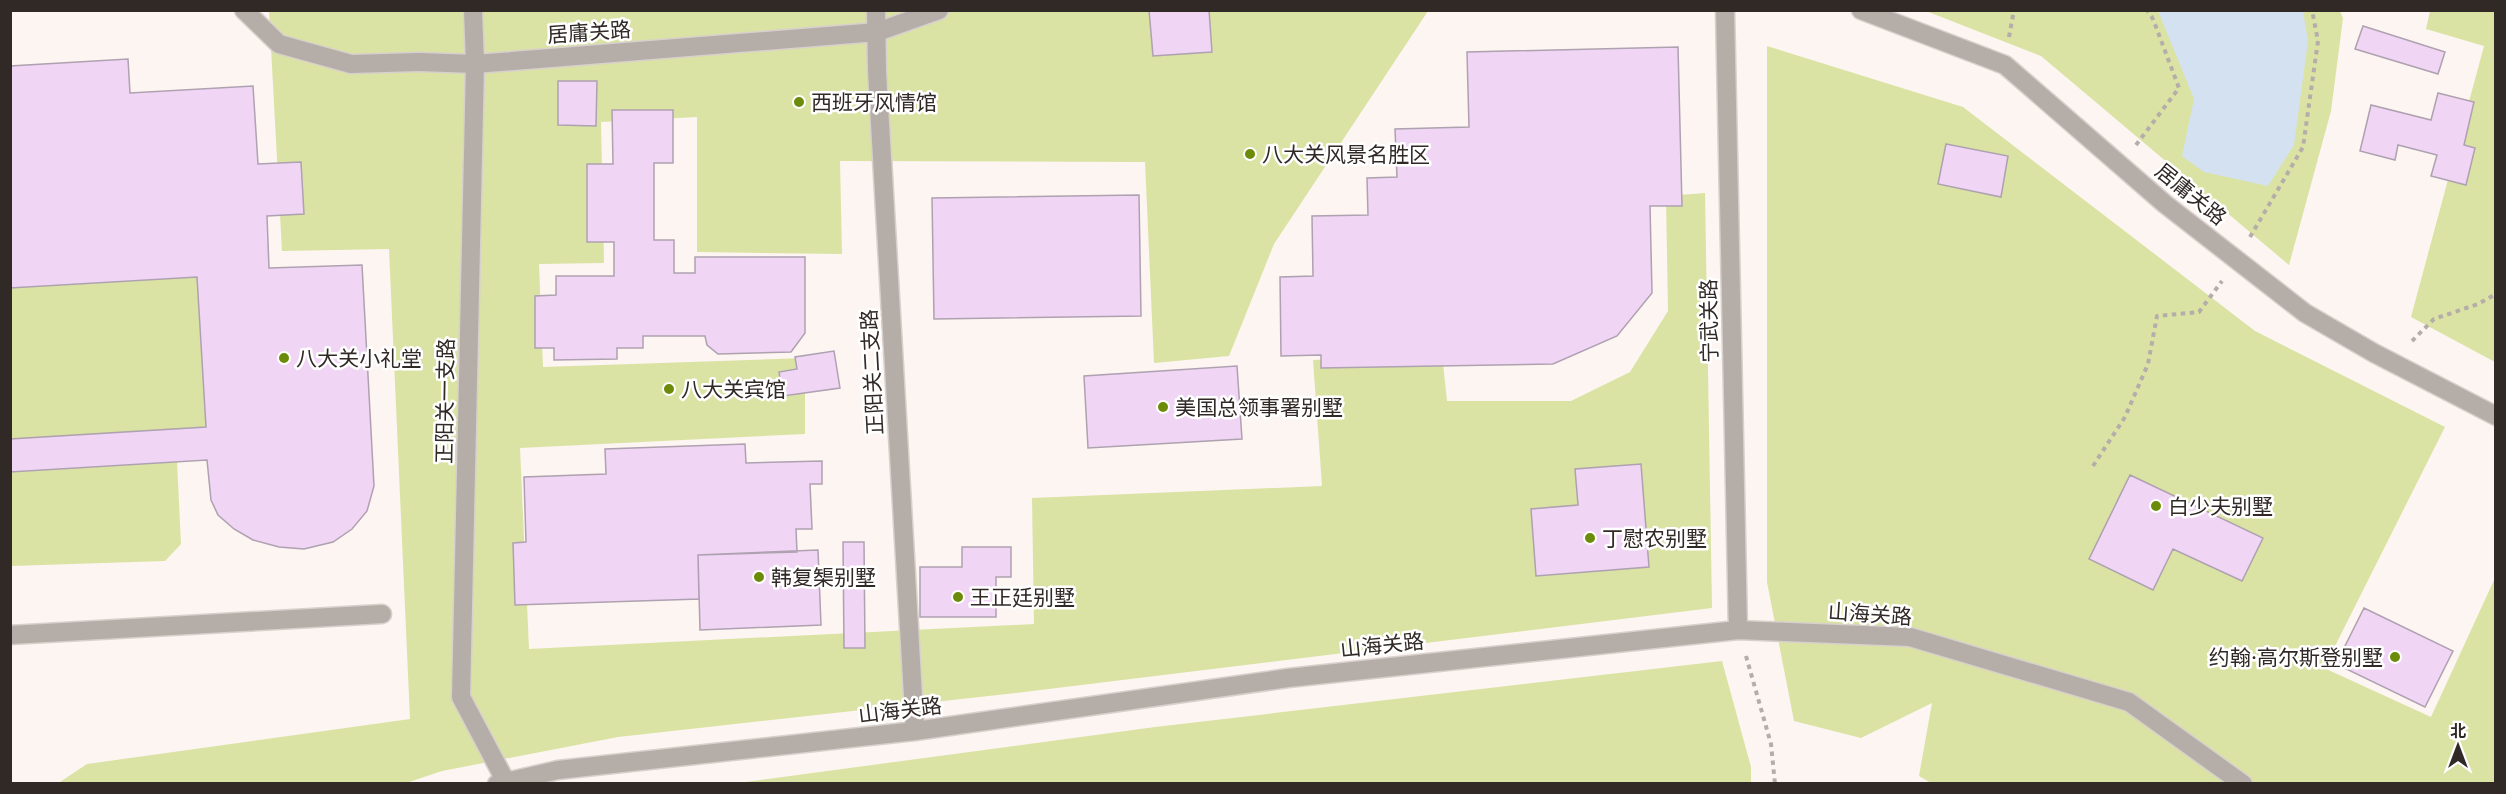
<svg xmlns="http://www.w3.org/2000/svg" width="2506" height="794" font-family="Inter,'Noto Sans SC',sans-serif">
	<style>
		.green { fill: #dae3a3 }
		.water { fill: #d4e1f1 }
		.building { fill: #f0d5f5; stroke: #aea1b0; stroke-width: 1.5 }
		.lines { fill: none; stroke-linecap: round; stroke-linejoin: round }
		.pedestrian-casing { stroke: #d8d0cc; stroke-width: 21 }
		.minor-casing { stroke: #d8d0cc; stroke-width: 21 }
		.path { stroke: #b5adaa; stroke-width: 4; stroke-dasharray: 4.5 4.5; stroke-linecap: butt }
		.pedestrian { stroke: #b5aea8; stroke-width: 18 }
		.minor { stroke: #b5aea8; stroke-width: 18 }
		.poi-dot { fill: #6c8b08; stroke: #fff; stroke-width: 2 }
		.labels { text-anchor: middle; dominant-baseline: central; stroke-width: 5; stroke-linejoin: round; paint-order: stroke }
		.street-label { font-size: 21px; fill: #312926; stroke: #fff }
		.poi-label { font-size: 21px; fill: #312926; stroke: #fff; text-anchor: start }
	</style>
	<rect width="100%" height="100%" fill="#fdf5f1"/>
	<path class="green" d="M269 11H1428L1274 244 1229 356 1154 363 1145 162 840 161 842 254 697 252V117L601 122 604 263 539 264 543 367 805 358V434L520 448 529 649 1034 624 1032 498 1322 486 1313 360 1442 354 1447 401H1571L1630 372 1668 311 1666 196 1705 193 1712 608 1024 692 618 737 442 771 406 783 57 784 87 764 410 719 389 249 282 251Z
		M1926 11H2340L2343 18 2331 111 2289 265 2041 56Z
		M2430 11H2495V362L2411 317 2484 46 2426 29Z
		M1767 46 1963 107 2255 331 2445 427 2324 668 2431 717 2495 578V783H1931L1919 776 1932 703 1861 738 1794 721 1767 582Z
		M197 277 206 427 11 439V288Z
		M177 462 181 544 165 561 11 566V472Z
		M1722 661 1751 767V783H738L1155 727Z"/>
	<path class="water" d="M2158 11H2303L2308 41 2294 145 2268 186 2204 172 2182 156 2194 99Z"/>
	<path class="building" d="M1149 10H1209L1212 52 1153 56Z
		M2363 26 2445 52 2438 74 2355 49Z
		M1678 47 1682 206H1650L1652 293 1617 336 1553 364 1321 368V355L1281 356 1280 277 1313 276 1312 216 1368 215 1367 178 1397 177 1395 129 1469 127 1467 52Z
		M128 59 130 93 253 86 258 164 301 162 304 214 267 216 269 268 362 265 374 486 367 511 352 529 333 542 304 549 279 547 253 540 234 529 218 515 211 500 207 460 10 472V439L206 427 197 277 10 288V66Z
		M558 81H597L596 126 558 125Z
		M2438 93 2474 102 2464 145 2475 148 2466 185 2431 176 2437 155 2398 145 2395 160 2360 151 2371 105 2431 120Z
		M612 110H673V163H654V240H674V273H695V257H805V333L791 352 718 354 707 345 705 336H643V348H617V359L554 360V348H535V296L556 295V276H614V242H587V164H613Z
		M1946 144 2008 156 2001 197 1938 184Z
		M1139 195 1141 316 934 319 932 198Z
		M834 351 840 388 783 396 779 372 797 369 795 357Z
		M1237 366 1242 439 1088 448 1084 376Z
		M745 444 746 463 822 461V484H810L812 529H796L797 552 698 555 699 599 515 605 513 543 526 542 524 477 606 474 605 449Z
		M1641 464 1649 567 1536 576 1531 509 1578 505 1575 469Z
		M2130 475 2263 538 2242 581 2173 549 2153 590 2089 559Z
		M843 542H864L865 648H844Z
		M962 547H1011V577H996V617H920V567H962Z
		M818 550 821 625 700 630 698 555Z
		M2364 608 2453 651 2425 707 2336 664Z"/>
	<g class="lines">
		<defs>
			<path id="pedestrian" d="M473 10 475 64 461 697 506 782 558 770 915 731 1288 678 1738 630 1910 637 2129 702 2243 784
				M876 10 877 71 915 731
				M1725 10 1738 630
				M1861 10 2005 65 2165 204 2305 313 2374 353 2496 416
				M419 62 475 64 877 32 939 10"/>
			<path id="minor" d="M244 10 279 44 351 64 419 62
				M10 635 382 614
				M497 784 506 782"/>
		</defs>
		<use href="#pedestrian" class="pedestrian-casing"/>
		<use href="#minor" class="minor-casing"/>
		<path class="path" d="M2009 37 2014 10
			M2136 145 2179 88 2153 19 2147 10
			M2250 237 2303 147 2318 41 2312 10
			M2412 341 2434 319 2478 304 2496 294
			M2093 466 2125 417 2148 364 2157 316 2199 312 2222 281
			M1746 656 1771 744 1775 784"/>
		<use href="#pedestrian" class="pedestrian"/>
		<use href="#minor" class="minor"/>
	</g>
	<g class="poi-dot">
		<circle cx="799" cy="102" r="6"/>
		<circle cx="1250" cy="154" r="6"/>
		<circle cx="284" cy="358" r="6"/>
		<circle cx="669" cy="389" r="6"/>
		<circle cx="1163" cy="407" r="6"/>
		<circle cx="2156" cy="506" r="6"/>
		<circle cx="1590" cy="538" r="6"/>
		<circle cx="759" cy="577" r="6"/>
		<circle cx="958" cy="597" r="6"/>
		<circle cx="2395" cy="657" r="6"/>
	</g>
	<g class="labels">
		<g class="street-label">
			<text transform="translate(589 32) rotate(-4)">居庸关路</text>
			<text transform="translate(2191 194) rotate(39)">居庸关路</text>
			<text transform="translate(1709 321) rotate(-91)">宁武关路</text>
			<text transform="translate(872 372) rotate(-93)">正阳关二支路</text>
			<text transform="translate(445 401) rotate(-89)">正阳关一支路</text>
			<text transform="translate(1870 614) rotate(4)">山海关路</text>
			<text transform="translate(1382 645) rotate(-6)">山海关路</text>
			<text transform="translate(900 710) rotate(-7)">山海关路</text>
		</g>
		<g class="poi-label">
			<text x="811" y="102">西班牙风情馆</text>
			<text x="1262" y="154">八大关风景名胜区</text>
			<text x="296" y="358">八大关小礼堂</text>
			<text x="681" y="389">八大关宾馆</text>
			<text x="1175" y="407">美国总领事署别墅</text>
			<text x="2168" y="506">白少夫别墅</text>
			<text x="1602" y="538">丁慰农别墅</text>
			<text x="771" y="577">韩复榘别墅</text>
			<text x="970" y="597">王正廷别墅</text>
			<text x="2383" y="657" text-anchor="end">约翰·高尔斯登别墅</text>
		</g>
	</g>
	<rect width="2506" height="794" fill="none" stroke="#312926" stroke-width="24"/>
	<g transform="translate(2458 746)" stroke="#ffffff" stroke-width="4.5" paint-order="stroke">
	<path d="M0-4.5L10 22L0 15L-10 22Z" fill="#312926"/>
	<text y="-9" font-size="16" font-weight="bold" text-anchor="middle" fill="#312926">北</text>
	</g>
</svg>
